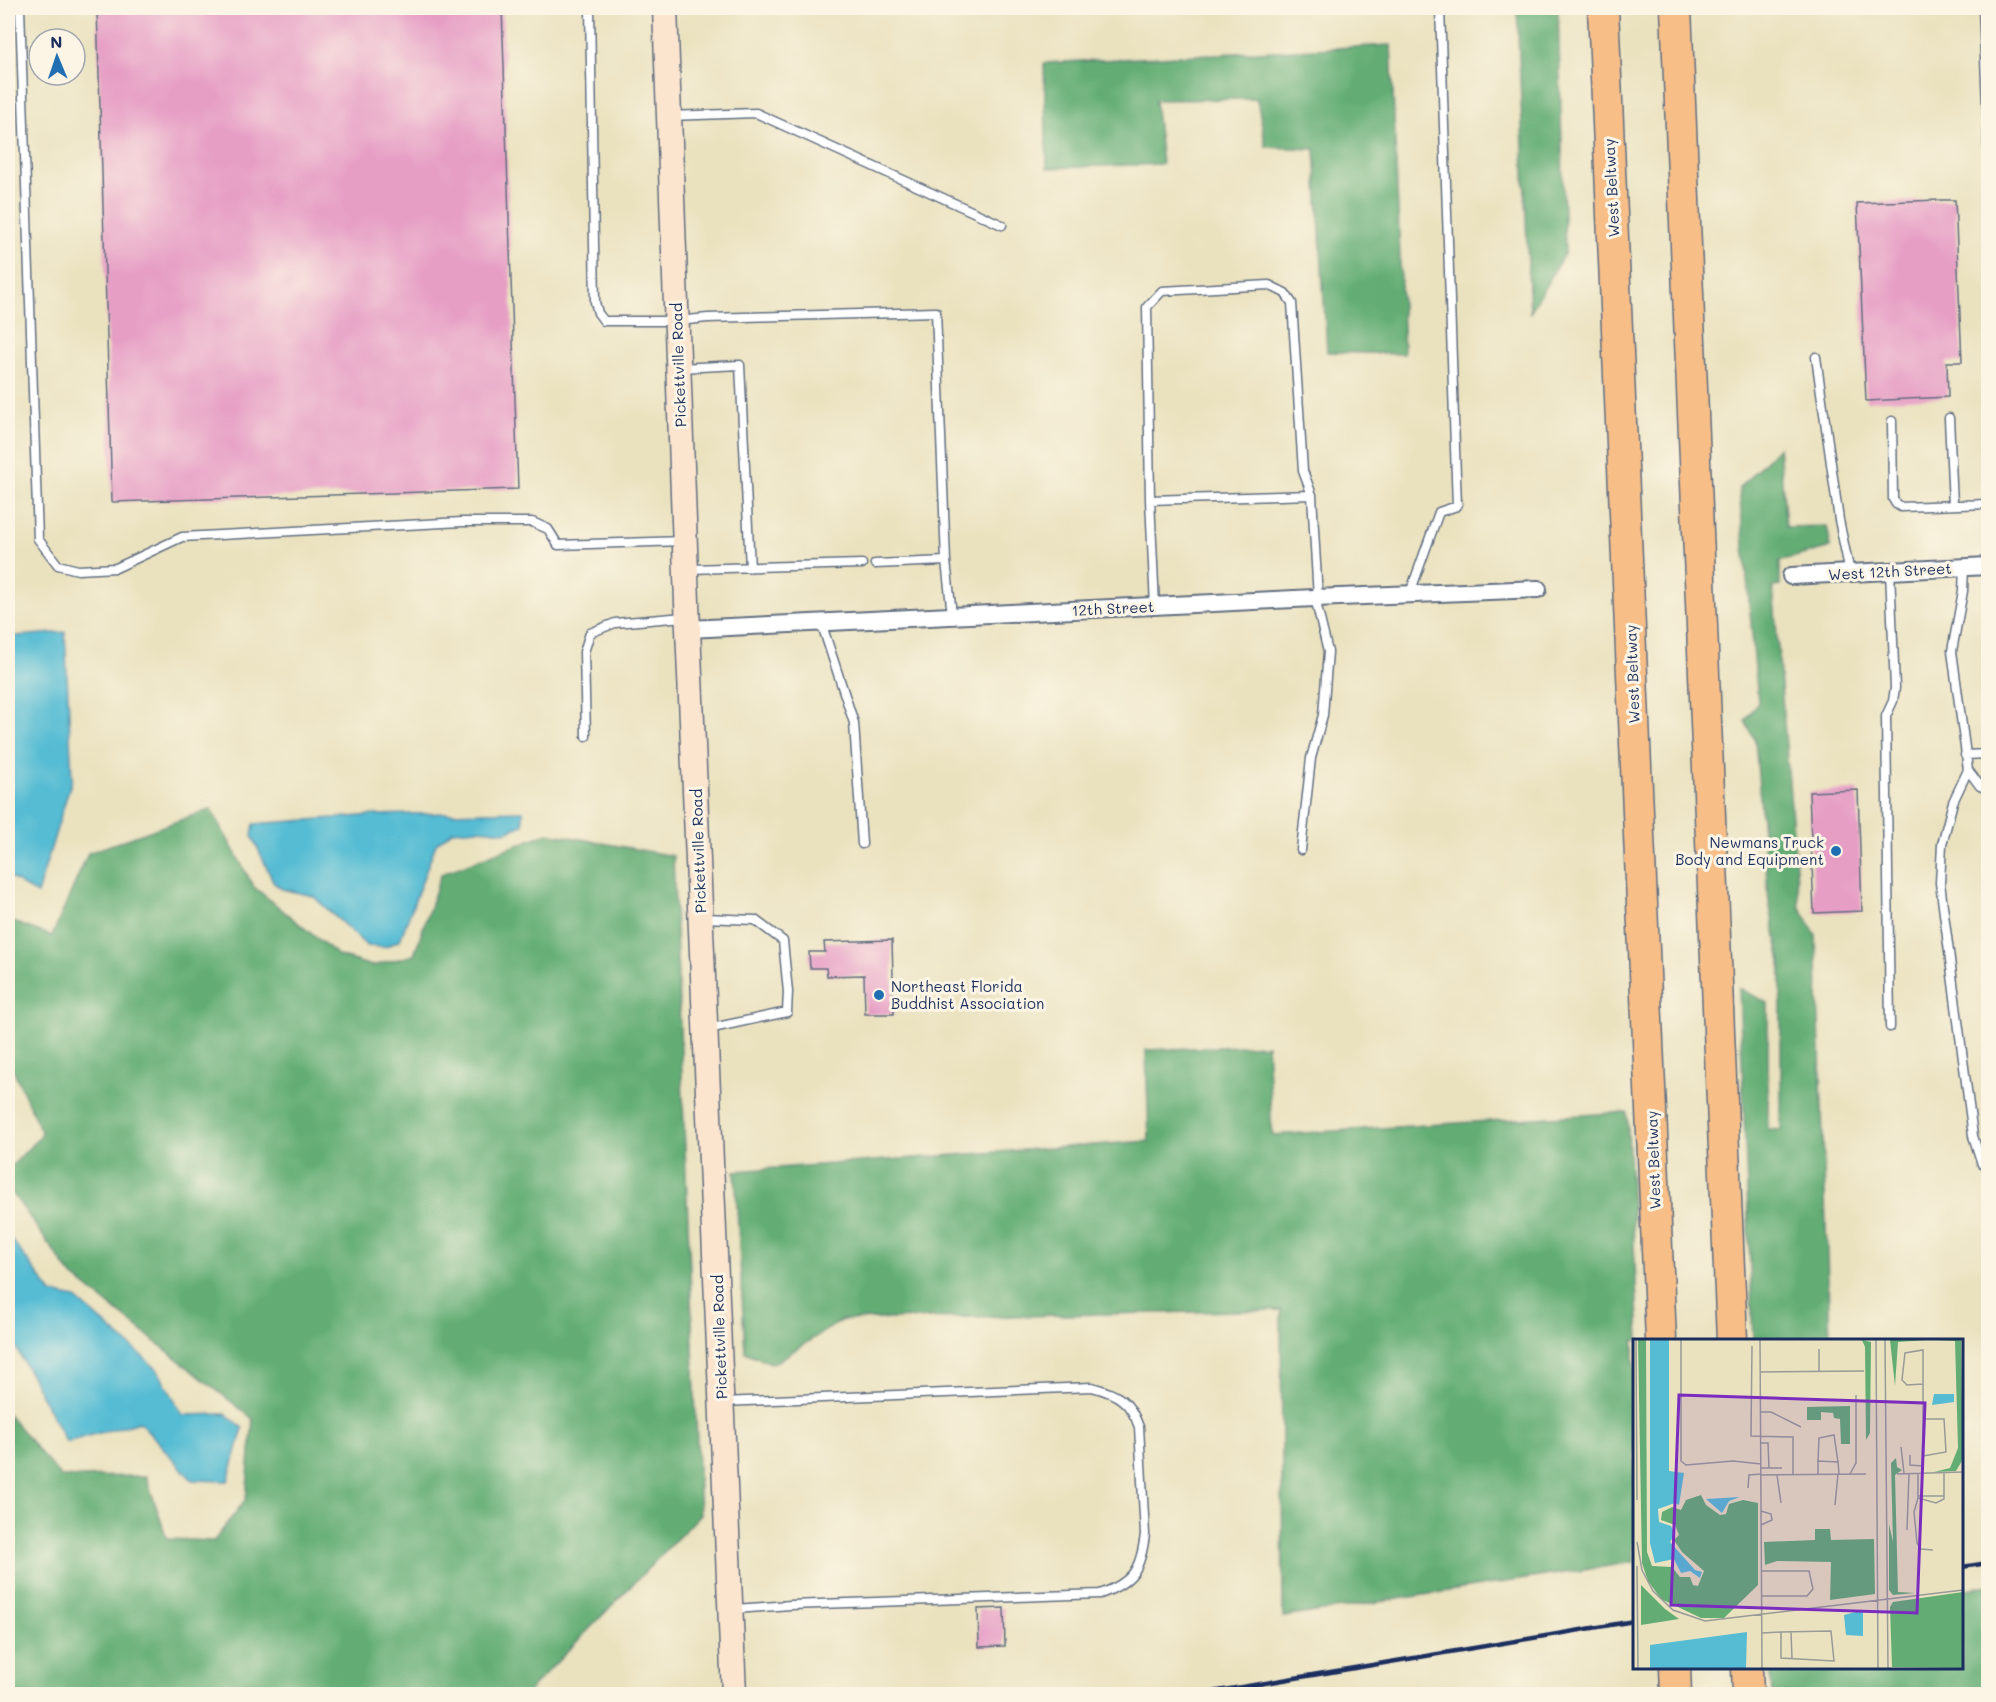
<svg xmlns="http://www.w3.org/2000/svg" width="1996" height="1702" font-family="Mali,sans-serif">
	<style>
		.forest { fill: #63ad75; stroke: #3f6e6a; stroke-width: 1.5 }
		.water { fill: #55bcd3; stroke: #387698; stroke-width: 1.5 }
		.building { fill: #e69ec5 }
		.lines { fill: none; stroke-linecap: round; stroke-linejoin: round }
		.lane-casing { stroke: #636e80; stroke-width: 11 }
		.street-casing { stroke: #636e80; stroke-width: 20 }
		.secondary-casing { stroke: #636e80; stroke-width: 27 }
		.highway-casing { stroke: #636e80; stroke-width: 33 }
		.lane { stroke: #fff; stroke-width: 8 }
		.street { stroke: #fff; stroke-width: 16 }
		.secondary { stroke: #fce5cf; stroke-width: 24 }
		.highway { stroke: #f7be88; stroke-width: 30 }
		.rail { stroke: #1b2f5e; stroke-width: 4.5 }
		.poi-dot { fill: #1f6fb2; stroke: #fcf5e5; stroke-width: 2 }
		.labels { text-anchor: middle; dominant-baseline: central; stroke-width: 6; stroke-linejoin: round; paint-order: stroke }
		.street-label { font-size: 15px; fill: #1b2f5e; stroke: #fcf5e5 }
		.poi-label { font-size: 15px; fill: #1b2f5e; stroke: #fcf5e5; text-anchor: end }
		.inset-road { fill: none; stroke: #979a98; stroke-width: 1.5 }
		.view { fill: #7b2cbf; fill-opacity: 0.15; stroke: #7b2cbf; stroke-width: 3 }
		.inset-edge { fill: none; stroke: #1b2f5e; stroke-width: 3 }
	</style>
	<rect width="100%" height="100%" fill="#fcf5e5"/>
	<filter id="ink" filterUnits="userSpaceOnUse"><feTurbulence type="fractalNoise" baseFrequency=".0167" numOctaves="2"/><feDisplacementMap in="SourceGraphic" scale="12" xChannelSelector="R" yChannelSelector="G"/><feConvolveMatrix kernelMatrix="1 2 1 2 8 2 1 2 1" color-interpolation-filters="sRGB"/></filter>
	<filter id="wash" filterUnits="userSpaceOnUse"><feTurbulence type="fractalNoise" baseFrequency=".008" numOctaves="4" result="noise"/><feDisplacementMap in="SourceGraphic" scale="24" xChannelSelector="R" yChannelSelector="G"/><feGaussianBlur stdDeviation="1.35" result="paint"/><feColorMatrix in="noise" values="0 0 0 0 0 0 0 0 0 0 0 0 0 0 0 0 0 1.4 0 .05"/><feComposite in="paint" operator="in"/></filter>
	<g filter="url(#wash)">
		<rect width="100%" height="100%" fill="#eae2bf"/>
		<path class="forest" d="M1517 8H1558L1565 252 1530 313Z
			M1391 45 1404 354 1327 352 1315 149 1266 147 1257 99 1155 100 1162 164 1047 168 1044 63Z
			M1779 447 1786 527 1827 526 1831 547 1780 561V586L1773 587 1799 905 1816 935 1830 1340H1753L1739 988 1768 1003V1129L1781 1130V962L1769 902 1755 740 1745 721 1758 702 1739 488Z
			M211 809 254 887 339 956 372 966 414 955 441 874 548 833 673 856 700 1515 526 1694H8V1414L61 1477 146 1476 167 1539 214 1541 246 1499 253 1419 70 1274 8 1187V1170L42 1134 8 1058V920L52 936 88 853Z
			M1267 1045 1272 1135 1627 1112 1639 1340H1634V1562L1283 1617 1281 1310 842 1320 773 1364 745 1352 735 1171 1149 1141 1146 1050Z
			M1988 1585V1694H1772L1770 1668H1962V1590Z"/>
		<path class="water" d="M65 632 72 779 37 894 8 876V637Z
			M523 811V825L506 832 479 829 452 831 436 844 400 940 385 947 367 946 313 896 282 889 274 883 252 836 254 824 375 815Z
			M8 1235 52 1293 75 1298 157 1369 183 1415 226 1414 243 1428 228 1481 192 1480 140 1422 66 1442 9 1334 8 1333Z"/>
		<g id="blocks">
			<path class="building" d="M97 8H502L518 489 112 502Z
				M1940 200H1955L1962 362H1947L1948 397 1866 401 1857 203Z
				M1858 790 1862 911 1814 913 1809 792Z
				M892 940 894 1014H865L864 975 827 976 826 968H810L809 952H825L824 942Z
				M1004 1608 1005 1646 979 1647 978 1609Z"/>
		</g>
	</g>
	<g filter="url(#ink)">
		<use href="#blocks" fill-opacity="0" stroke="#636e80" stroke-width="1.5"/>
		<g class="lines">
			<defs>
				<path id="lane" d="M20 8 38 539 58 565 78 570 116 568 182 537 462 522H532L548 529 558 545 684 541
					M590 8 595 302 598 313 604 321H677L708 318 936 312 946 561 952 615
					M1983 8 1988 130
					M669 116 756 113 1002 225
					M1988 130V146
					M1816 357 1839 520 1850 573
					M679 368 740 365 750 568
					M1949 418 1953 505
					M1892 421 1893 499 1896 504 1901 507 1988 504
					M1150 500 1147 307 1162 291 1269 285 1285 293 1292 303 1303 471 1312 495
					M875 564 946 561
					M1964 568 1963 591 1952 651 1968 770 1980 786 1988 789
					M689 569 862 564
					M1410 593 1439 512 1457 506 1440 8
					M1155 606 1150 500 1312 495 1318 598
					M821 622 854 723 862 844
					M586 736 584 652 590 633 615 623 684 617
					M1965 755 1988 754
					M1968 770 1953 802 1942 844 1940 883 1973 1136 1982 1164 1988 1168
					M1301 850 1311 758 1323 715 1328 652 1315 598
					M704 918 755 920 783 941 788 992 787 1012 708 1029
					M1890 1027 1886 716 1893 701 1895 688 1890 571
					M722 1402 1092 1387C1118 1394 1130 1401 1139 1427L1145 1534C1141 1568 1134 1582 1100 1594L791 1605 734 1609"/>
				<path id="street" d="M1791 576 1988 566
					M688 629 1315 598 1538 589"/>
				<path id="secondary" d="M665 8 688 629 734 1694"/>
				<path id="highway" d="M1603 8 1661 1340
					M1676 8 1732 1340
					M1675 1668 1676 1694
					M1747 1668 1748 1694"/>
			</defs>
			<use href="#lane" class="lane-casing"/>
			<use href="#street" class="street-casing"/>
			<use href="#secondary" class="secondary-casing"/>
			<use href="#highway" class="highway-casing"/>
			<use href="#lane" class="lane"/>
			<use href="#street" class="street"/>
			<use href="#secondary" class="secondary"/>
			<use href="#highway" class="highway"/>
			<path class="rail" d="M1962 1567 1988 1563
				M1200 1694 1634 1621"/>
		</g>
	</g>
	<g class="poi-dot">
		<circle cx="1836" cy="851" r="6"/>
		<circle cx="879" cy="995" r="6"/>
	</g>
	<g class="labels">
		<g class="street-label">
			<text transform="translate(1611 188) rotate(-93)">West Beltway</text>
			<text transform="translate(678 365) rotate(-92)">Pickettville Road</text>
			<text transform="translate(1890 571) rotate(-3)">West 12th Street</text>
			<text transform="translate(1113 608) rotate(-3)">12th Street</text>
			<text transform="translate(1632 674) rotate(-92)">West Beltway</text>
			<text transform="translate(698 851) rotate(-92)">Pickettville Road</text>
			<text transform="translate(1653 1160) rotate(-92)">West Beltway</text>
			<text transform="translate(719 1337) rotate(-92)">Pickettville Road</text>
		</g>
		<g class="poi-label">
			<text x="1824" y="842">Newmans Truck<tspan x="1824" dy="17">Body and Equipment</tspan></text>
			<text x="891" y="986" text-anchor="start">Northeast Florida<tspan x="891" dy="17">Buddhist Association</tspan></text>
		</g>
	</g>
	<g transform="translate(1633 1339)">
		<rect width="330" height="330" fill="#eae2bf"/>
		<path d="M5 1H13L14 213 19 227 39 228 47 238H57L60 246 65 247 71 232 49 213 41 201 46 196 42 186 28 181 29 173 39 168 48 171 53 161 68 156 73 166 87 176 93 175 96 165 110 161 125 164V246L91 279H68L28 260 15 242 9 224ZM229 1 238 3 237 94 233 101 232 8ZM257 1H293L265 3 262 47ZM304 1H328L330 120 323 132 301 133 317 129 325 109 322 2ZM217 67V105H208L207 80 201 79 200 74 188 73V81H174V68ZM263 119 264 128 269 131 262 136 265 253 282 254 260 256 256 251V185L260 203 258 124ZM182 190H197L198 201 241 200 242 255 197 261 198 223 144 222 132 226 131 203 182 201ZM8 246 32 270 46 280 8 286ZM330 253V329L259 328 257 268 260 263Z" fill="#63ad75"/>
		<path d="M17 1H36V132L51 134 46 166 42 164 25 170 26 183 38 187 42 195 37 203 62 231 69 233 67 239 57 232 48 234 41 220 22 224 17 204ZM301 55H321V63L299 66ZM107 158 96 162 89 174 73 160ZM230 271V297L213 296 211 276ZM114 293 113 329H17V306Z" fill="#55bcd3"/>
		<path class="inset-road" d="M3 1 4 161M48 1V122L53 126 100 122 128 125M127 1 129 329M243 1 245 329M252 1 255 329M330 1V26M119 7 118 97 160 98V136M186 32V10M128 33 231 32M128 73H138L168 88M290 80V11L272 14 269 41 274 46 290 45M128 104H135L136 129M268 108 271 134M277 116V126L290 127M185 122 186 99 201 96 205 123M128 129H149M285 134V159L303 164 311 160V134M289 134 290 80H311L313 113 290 117M185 135V122L205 123 206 135M217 135 223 124V56M264 135 330 133M128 136 233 135M144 136 148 164M115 149 116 136 128 135M285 157H311M285 159 281 173 284 204 288 210 300 211M202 166 205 135M128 172 138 175 139 181 128 186M274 191 276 134M4 203 9 231 20 252 40 271 72 282 330 251M4 227 5 329M129 232H176L180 250 174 257H129M158 293 159 319M129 294 148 293 198 292 201 322 148 319V293"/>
		<path class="view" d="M46 56 292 64 284 274 38 266Z"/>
		<rect width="330" height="330" class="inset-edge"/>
	</g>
	<rect width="1996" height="1702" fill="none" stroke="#fcf5e5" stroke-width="30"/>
	<g transform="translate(57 57) rotate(358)"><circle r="28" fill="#fcf5e5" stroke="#a2a6af" stroke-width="1.5"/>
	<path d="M0-4.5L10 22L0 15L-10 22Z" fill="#1f6fb2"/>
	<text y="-9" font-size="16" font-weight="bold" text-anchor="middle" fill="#1b2f5e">N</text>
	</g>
</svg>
